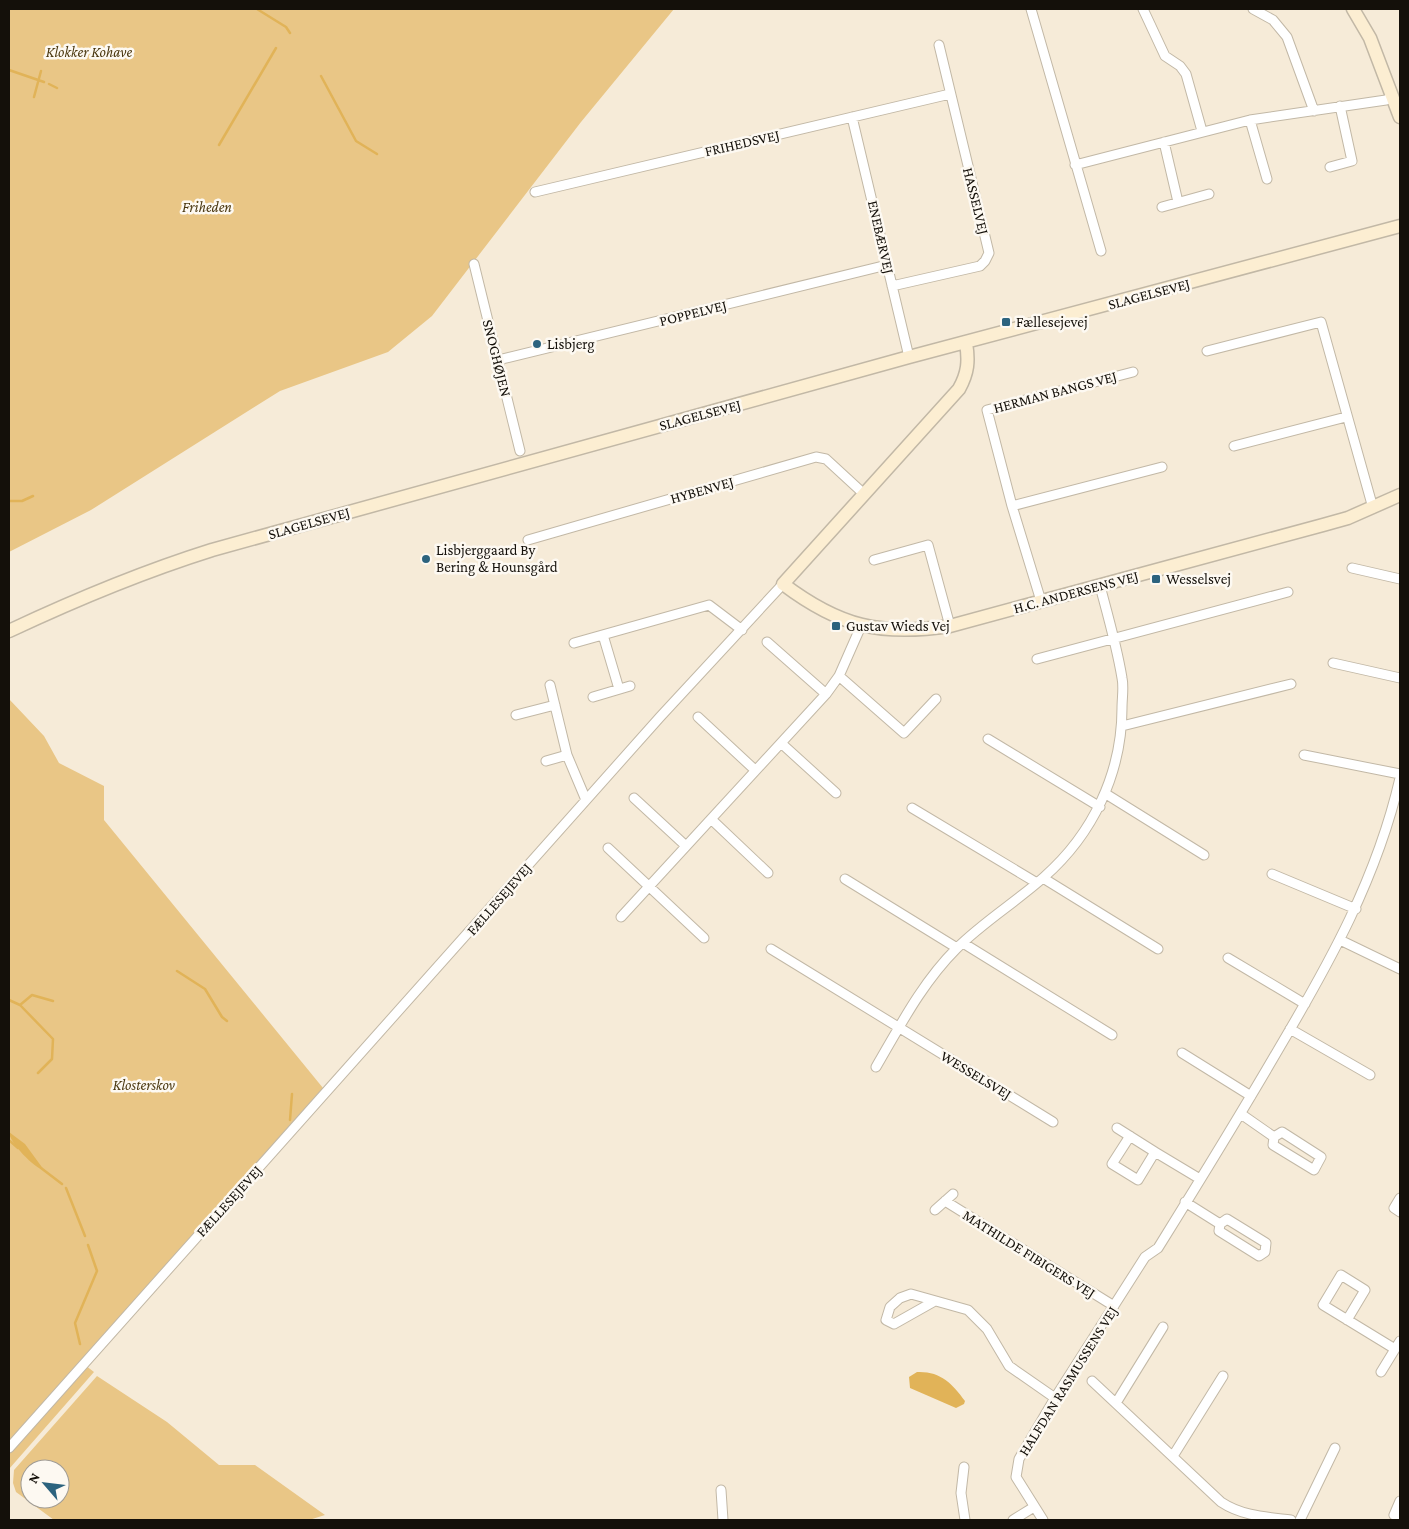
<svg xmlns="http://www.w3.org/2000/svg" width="1409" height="1529" font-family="'Crimson Pro',serif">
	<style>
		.green { fill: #e9c686; fill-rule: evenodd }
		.water { fill: #e1b358 }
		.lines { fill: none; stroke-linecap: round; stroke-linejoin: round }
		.stream { stroke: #e1b358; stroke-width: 2.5 }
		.street-casing { stroke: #c2b8a6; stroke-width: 11 }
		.secondary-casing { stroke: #c2b8a6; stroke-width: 15 }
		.street { stroke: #fff; stroke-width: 9 }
		.secondary { stroke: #fceed2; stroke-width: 12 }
		.poi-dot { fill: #2c637e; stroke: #fdf9f2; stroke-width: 2 }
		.labels { text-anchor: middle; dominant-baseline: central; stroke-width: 5; stroke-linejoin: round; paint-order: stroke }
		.park-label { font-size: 15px; font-style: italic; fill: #4a370f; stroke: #fdf9f2 }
		.street-label { font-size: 15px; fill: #14100a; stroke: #fdf9f2 }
		.poi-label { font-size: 15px; fill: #14100a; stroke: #fdf9f2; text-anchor: start }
	</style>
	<rect width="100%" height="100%" fill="#f6ebd8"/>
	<path class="green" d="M9 9H674L581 122 432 316 388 352 280 391 91 510 9 552Z
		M9 699 44 736 59 763 104 786V820L323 1088 81 1362 94 1372 9 1469Z
		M97 1376 167 1422 219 1465H255L325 1515 309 1520H54L16 1492 13 1483 14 1470ZM30 1469H60V1499H30Z"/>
	<path class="water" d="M9 1132 25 1144 44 1170C35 1169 9 1142 9 1132Z
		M917 1372C940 1371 952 1383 965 1401L964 1404 956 1408 910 1388 909 1377Z"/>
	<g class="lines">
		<path class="stream" d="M257 9 286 27 290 33
			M9 70 44 82
			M321 76 356 141 377 154
			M49 84 57 88
			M34 97 41 71
			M219 145 276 48
			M9 501H22L33 496
			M177 971 205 989 222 1017 227 1021
			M9 1000 20 1005 53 1039 52 1059 38 1073
			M20 1005 32 995 53 1001
			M290 1120 292 1094
			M10 1141 18 1148
			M41 1168 62 1184
			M66 1188 85 1236
			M80 1344 75 1323 97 1271 88 1245"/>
		<defs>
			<path id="street" d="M1031 9 1101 251
				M1143 9 1165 56 1180 66 1186 74 1202 131
				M1253 9 1273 20 1287 37 1314 111
				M852 117 909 357
				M1250 120 1267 179
				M1164 142 1178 202
				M1075 165 1250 120 1386 100 1393 96
				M1330 167 1352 161 1340 106
				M535 192 950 94
				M1162 207 1209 194
				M474 264 520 451
				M892 286 980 266 985 261 989 253 939 45
				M1207 351 1321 322 1373 508
				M498 360 887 265
				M1234 446 1346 417
				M1012 506 1162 467
				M528 540 816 457 826 459 864 494
				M874 560 928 545 950 626
				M1352 568 1400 579
				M1041 601 1012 506 987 410 1133 372
				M603 635 619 689
				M767 642 826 694
				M574 643 709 605 742 630
				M1037 659 1288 592
				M1333 663 1400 678
				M839 676 904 733 936 699
				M550 685 567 755 586 800
				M593 697 630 686
				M516 715 555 705
				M698 717 755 770
				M1122 726 1291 684
				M988 739 1100 807
				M781 743 836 793
				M1304 755 1400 774
				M546 761 567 755
				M1106 794 1204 855
				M634 798 686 846
				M912 808 1037 883
				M711 819 768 873
				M608 848 704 938
				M1272 874 1356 909
				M1043 878 1158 949
				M845 879 957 948
				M621 917 826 694 839 676 861 626
				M1340 940 1400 969
				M963 943 1112 1035
				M771 949 1053 1122
				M1228 958 1305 1004
				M1290 1029 1370 1075
				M1182 1053 1251 1096
				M876 1067C900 1026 922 983 956 949 983 922 1016 902 1044 877 1093 834 1122 773 1122 708 1122 698 1124 687 1122 678 1117 647 1108 616 1100 586
				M1241 1114 1274 1137 1273 1145 1314 1170 1321 1157 1282 1132 1274 1137
				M1117 1128 1155 1152
				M1130 1136 1112 1164 1138 1180 1155 1152 1200 1179
				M1400 1198 1394 1208 1400 1212
				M945 1201 1114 1306
				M1185 1202 1220 1224 1219 1231 1259 1256 1265 1252 1266 1243 1227 1219 1220 1224
				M935 1210 953 1194
				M933 1302 894 1324 886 1320 890 1307 900 1298 911 1294 968 1310 987 1329 1009 1366 1055 1398
				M1347 1320 1365 1290 1341 1275 1323 1305 1395 1349
				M1381 1372 1400 1341
				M1092 1381 1221 1502C1242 1516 1266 1517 1291 1520
				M1116 1403 1163 1327
				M9 1448 660 717 783 584
				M1173 1456 1223 1376
				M964 1467 961 1493 965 1520
				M721 1490 723 1520
				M1400 1501 1394 1515 1400 1519
				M1013 1520 1034 1507
				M1043 1520 1016 1477 1019 1459 1055 1398 1145 1257 1158 1248C1199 1182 1239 1117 1278 1050 1330 962 1377 878 1400 778
				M1300 1520 1335 1448"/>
			<path id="secondary" d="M1353 9 1370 38 1400 117
				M966 343C969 361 968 373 959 389L783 584C840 627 880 636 950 626L1323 525 1348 518 1400 495
				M9 631C75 600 142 572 212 550L909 357 1400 226"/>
		</defs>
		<use href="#street" class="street-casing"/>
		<use href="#secondary" class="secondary-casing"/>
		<use href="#street" class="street"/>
		<use href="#secondary" class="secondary"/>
	</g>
	<g class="poi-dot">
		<rect x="1001" y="317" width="10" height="10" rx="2.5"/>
		<circle cx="537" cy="344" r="5"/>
		<circle cx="426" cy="559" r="5"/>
		<rect x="1151" y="574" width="10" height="10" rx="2.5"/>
		<rect x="831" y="621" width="10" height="10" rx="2.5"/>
	</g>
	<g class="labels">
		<g class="park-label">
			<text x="89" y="52">Klokker Kohave</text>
			<text x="207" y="207">Friheden</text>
			<text x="144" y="1085">Klosterskov</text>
		</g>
		<g class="street-label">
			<text transform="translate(742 143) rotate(-13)">FRIHEDSVEJ</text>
			<text transform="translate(976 201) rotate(76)">HASSELVEJ</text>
			<text transform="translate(881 237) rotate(77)">ENEBÆRVEJ</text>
			<text transform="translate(1149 294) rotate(-15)">SLAGELSEVEJ</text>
			<text transform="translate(693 313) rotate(-14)">POPPELVEJ</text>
			<text transform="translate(497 358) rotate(76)">SNOGHØJEN</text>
			<text transform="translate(1055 392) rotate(-15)">HERMAN BANGS VEJ</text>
			<text transform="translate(700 415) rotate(-15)">SLAGELSEVEJ</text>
			<text transform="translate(702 490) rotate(-16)">HYBENVEJ</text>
			<text transform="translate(309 523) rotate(-16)">SLAGELSEVEJ</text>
			<text transform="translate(1076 592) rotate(-15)">H.C. ANDERSENS VEJ</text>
			<text transform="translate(499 899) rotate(-49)">FÆLLESEJEVEJ</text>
			<text transform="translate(976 1075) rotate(31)">WESSELSVEJ</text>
			<text transform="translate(229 1201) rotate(-48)">FÆLLESEJEVEJ</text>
			<text transform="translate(1029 1254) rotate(32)">MATHILDE FIBIGERS VEJ</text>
			<text transform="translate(1068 1381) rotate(-58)">HALFDAN RASMUSSENS VEJ</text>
		</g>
		<g class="poi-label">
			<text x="1016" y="322">Fællesejevej</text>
			<text x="547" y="344">Lisbjerg</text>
			<text x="436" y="550">Lisbjerggaard By<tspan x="436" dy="17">Bering &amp; Hounsgård</tspan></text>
			<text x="1166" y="579">Wesselsvej</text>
			<text x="846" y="626">Gustav Wieds Vej</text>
		</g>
	</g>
	<rect width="1409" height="1529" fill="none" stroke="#14100a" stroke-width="20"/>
	<g transform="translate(45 1484) rotate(298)"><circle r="24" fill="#fdf9f2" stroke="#a09c95"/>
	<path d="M0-4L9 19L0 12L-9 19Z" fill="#2c637e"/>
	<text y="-8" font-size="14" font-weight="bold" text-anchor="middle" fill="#14100a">N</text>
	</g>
</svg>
